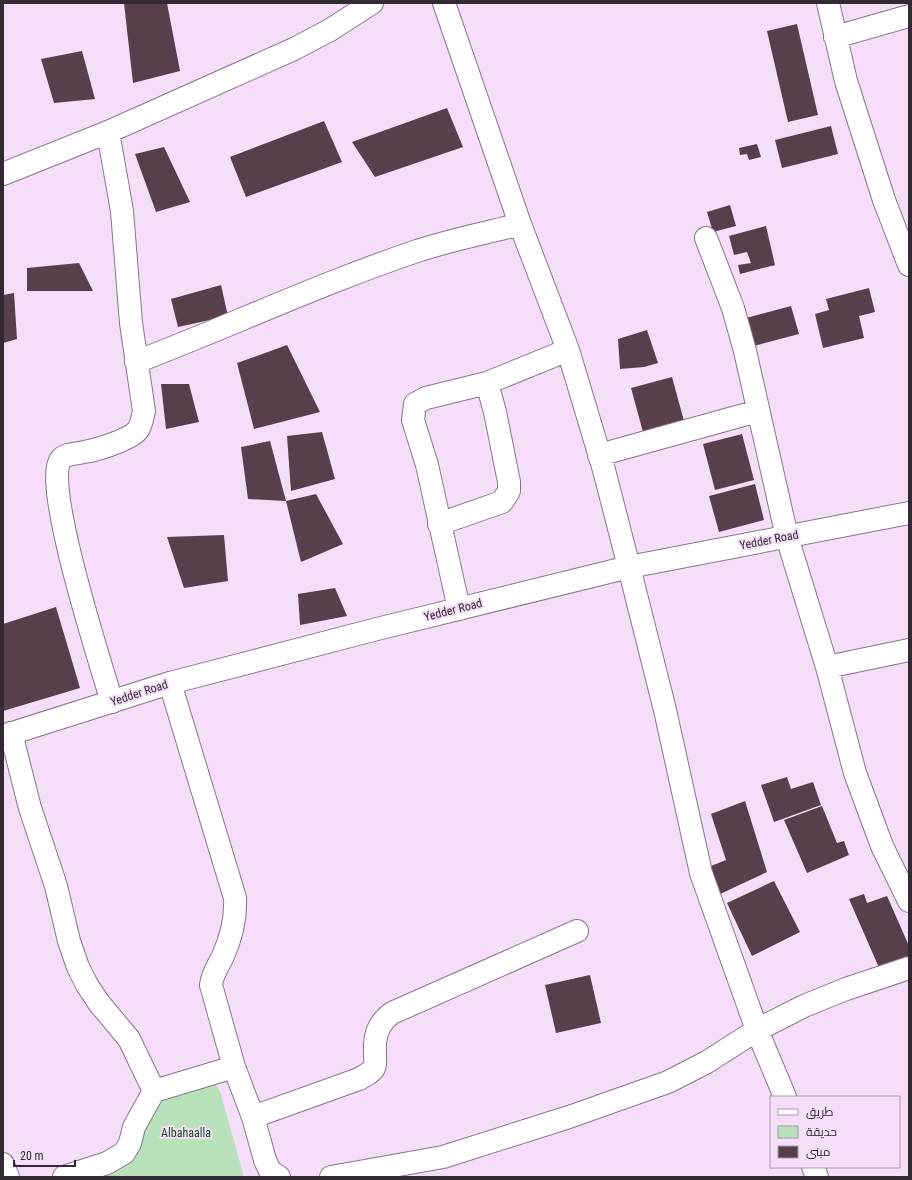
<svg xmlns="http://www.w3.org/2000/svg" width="912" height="1180" font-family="'Roboto Condensed',Cairo,sans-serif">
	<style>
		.green { fill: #b9e2bb }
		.building { fill: #583f4c }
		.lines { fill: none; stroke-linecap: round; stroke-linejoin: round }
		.street-casing { stroke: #88758b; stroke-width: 24 }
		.secondary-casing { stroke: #88758b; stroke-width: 24 }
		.street { stroke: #fff; stroke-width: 22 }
		.secondary { stroke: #fff; stroke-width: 22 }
		.labels { text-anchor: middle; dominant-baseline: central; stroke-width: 4; stroke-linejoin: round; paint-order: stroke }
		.street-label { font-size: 12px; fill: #322933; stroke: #f5dff8 }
		.park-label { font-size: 12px; fill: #104e1b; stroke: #f5dff8 }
	</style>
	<rect width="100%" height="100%" fill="#f5dff8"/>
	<path class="green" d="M211 1082 216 1085 220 1091 244 1177H73L111 1163 145 1106Z"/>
	<path class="building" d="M124 3H167L180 71 133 83Z
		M797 24 818 115 788 122 767 31Z
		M82 51 95 99 54 103 41 59Z
		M447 108 463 147 375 177 352 142Z
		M324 121 342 162 246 197 230 157Z
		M831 126 838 154 782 168 775 140Z
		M757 144 761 157 749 160 747 154 740 155 739 148Z
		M164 147 190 202 156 212 135 154Z
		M730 205 736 226 713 232 707 212Z
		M766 226 775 265 740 274 738 265 751 263 747 252 734 255 729 236Z
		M79 263 93 291H27V268Z
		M221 285 228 316 178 327 171 299Z
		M869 288 875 312 859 316 864 338 823 348 815 314 829 310 826 299Z
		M14 293 17 339 3 343V295Z
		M791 306 799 334 754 346 746 318Z
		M647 330 658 363 644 367 620 369 618 339Z
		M287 345 320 412 254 429 237 363Z
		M672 377 684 421 643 432 631 388Z
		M161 384H189L199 422 166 429Z
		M322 432 335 479 291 491 287 436Z
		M742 434 754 480 715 490 703 444Z
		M270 441 286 501 248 499 241 447Z
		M755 484 764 520 719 532 709 496Z
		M316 494 343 544 301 562 286 501Z
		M224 535 228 581 184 588 167 537Z
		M335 588 347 616 300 625 298 594Z
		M56 607 80 688 3 711V624Z
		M787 777 791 789 813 782 821 805 774 822 761 785Z
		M745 801 767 872 718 895 711 866 726 860 711 814Z
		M822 806 837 843 844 841 849 855 807 873 784 820Z
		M774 881 800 932 752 956 727 903Z
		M864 894 867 903 887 896 909 946V958L880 970 849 899Z
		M590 975 601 1023 556 1033 545 985Z"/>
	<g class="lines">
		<defs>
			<path id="street" d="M444 3 520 224 568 350 604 470 629 567 665 710 701 873 757 1030 785 1097
				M828 3 846 81 884 200 909 265
				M835 37 909 16
				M108 132 122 211 131 323 144 411C142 418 142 425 137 431 129 440 97 450 84 452 77 454 67 453 61 459 41 480 102 668 112 702
				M3 174 108 132 294 49 330 30 372 3
				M706 238 733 308 745 351 787 537 827 667 855 773 882 846 909 901
				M136 362C230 326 322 283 417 251 450 240 486 233 520 224
				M599 455 758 411
				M439 524 502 502 509 491V482L495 412 487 383
				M459 609 427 465 413 420 415 404 426 398 487 383 568 350
				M827 667 909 650
				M170 683 235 898C236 917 231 938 223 956 219 965 212 974 211 985L234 1067 253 1117 265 1160 270 1171 279 1177
				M11 733 30 808 56 886 69 941 78 967 87 985 99 1003 129 1039 154 1091 234 1067
				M253 1117 359 1079C364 1076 371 1073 374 1068 376 1064 375 1059 375 1055 374 1037 377 1024 392 1013L577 931
				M3 1164 8 1177
				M813 1167 817 1177
				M64 1177 107 1163 124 1153 130 1143 134 1127 154 1091
				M331 1177 443 1157 569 1117 668 1082 707 1062 757 1030 804 1006 846 989 909 968"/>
			<path id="secondary" d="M3 736 170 683 377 629 629 567 909 513"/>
		</defs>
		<use href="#street" class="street-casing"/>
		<use href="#secondary" class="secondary-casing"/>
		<use href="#street" class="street"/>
		<use href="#secondary" class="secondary"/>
	</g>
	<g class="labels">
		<g class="street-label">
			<text transform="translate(769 540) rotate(-11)">Yedder Road</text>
			<text transform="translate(453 610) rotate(-14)">Yedder Road</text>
			<text transform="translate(139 693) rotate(-18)">Yedder Road</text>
		</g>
		<g class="park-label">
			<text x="186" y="1133">Albahaalla</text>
		</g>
	</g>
	<rect width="912" height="1180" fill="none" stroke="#322933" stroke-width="8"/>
	<rect x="770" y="1096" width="130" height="72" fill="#f5dff8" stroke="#a796a9"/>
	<rect x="778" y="1109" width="20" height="6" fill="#ffffff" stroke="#a796a9"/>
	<text x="806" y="1116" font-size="12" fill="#322933">طريق</text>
	<rect x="778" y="1126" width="20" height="12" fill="#b9e2bb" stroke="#a796a9"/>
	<text x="806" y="1136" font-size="12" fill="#322933">حديقة</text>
	<rect x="778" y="1146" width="20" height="12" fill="#583f4c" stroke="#a796a9"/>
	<text x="806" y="1156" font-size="12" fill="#322933">مبنى</text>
	<path d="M14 1160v6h61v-6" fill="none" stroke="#322933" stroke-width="2"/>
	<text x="20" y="1160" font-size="12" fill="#322933" stroke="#f5dff8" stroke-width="3" paint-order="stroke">20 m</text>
</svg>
